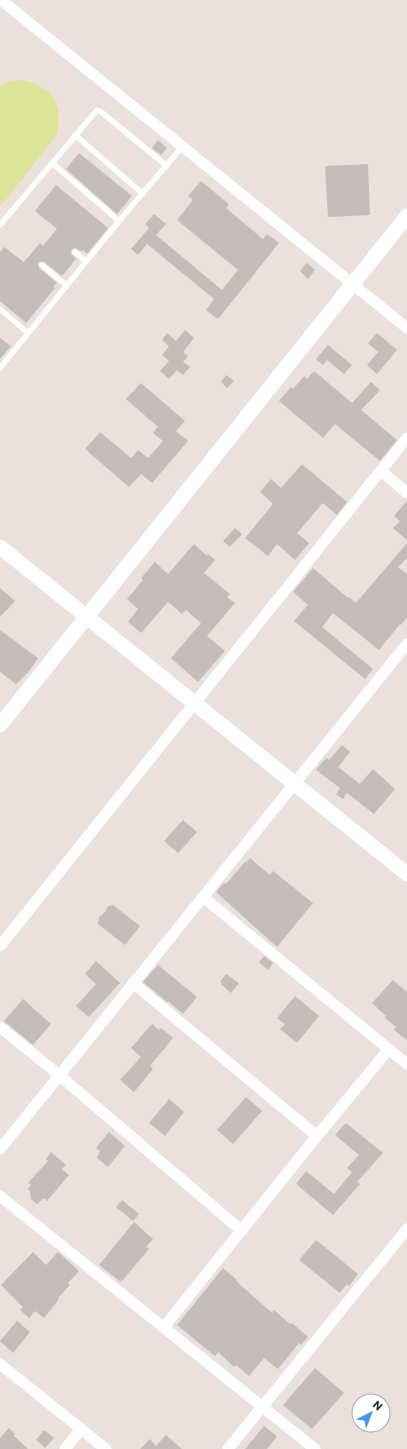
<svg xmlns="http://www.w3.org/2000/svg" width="407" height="1449" font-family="Commissioner,sans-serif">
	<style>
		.pitch { fill: #dbe499 }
		.building { fill: #c3bcb8 }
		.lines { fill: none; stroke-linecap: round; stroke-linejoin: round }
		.lane { stroke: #fff; stroke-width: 5.5 }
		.street { stroke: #fff; stroke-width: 11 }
		.secondary { stroke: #fff; stroke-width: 15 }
	</style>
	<rect width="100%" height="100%" fill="#ebe0dc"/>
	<path class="pitch" d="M20 80C52 85 65 105 56 136L0 207V86L7 82Z"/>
	<path class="building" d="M158 140 167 148 161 155 152 148Z
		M79 153 132 196 117 214 66 169Z
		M368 164 370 215 328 217 325 166Z
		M201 181 229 204 226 208 263 239 267 234 279 243 218 319 206 310 214 299 147 244 138 255 131 249 149 228 145 224 154 214 166 224 156 235 222 290 238 270 177 220 193 200 188 196Z
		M56 185 108 228 87 254 83 250 82 252 76 248 72 249 71 254 76 259 62 276 44 262H39L38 265 39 268 57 283 53 287 55 288 26 323 0 301V252L4 247 24 262 40 243 43 246 57 229 35 211Z
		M307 263 315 270 308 279 300 271Z
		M185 330 194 338 183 352 188 356 183 362 190 367 183 375 177 370 169 379 160 371 169 361 162 355 169 346 162 340 167 333 176 341Z
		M377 333 397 350 377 374 367 365 378 352 368 343Z
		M0 338 11 346 0 359Z
		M328 345 352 365 344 374 327 360 323 365 316 359Z
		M314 371 352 403 371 382 380 390 361 410 397 440 380 461 335 424 323 438 279 401 291 387 293 389 304 376 307 379Z
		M226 375 234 381 227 388 221 382Z
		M141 383 185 421 176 431 188 441 152 483 141 474 129 487 85 449 100 432 131 458 138 450 148 458 163 441 153 433 158 427 126 399Z
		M302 464 347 502 337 515 323 503 297 533 309 543 295 560 277 544 268 556 245 538 273 504 260 492 271 479 281 488Z
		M407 501V540L393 528 400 521 394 516Z
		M235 528 242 534 230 547 223 541Z
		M407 543V558L398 567 407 574V617L401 625 400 624 379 650 333 613 322 627 373 669 365 679 294 621 308 605 293 592 313 568 348 598 349 597 356 603Z
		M194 544 207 556 208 554 215 560 204 573 230 594 227 597 235 603 207 636 225 651 198 682 171 658 201 623 186 610 182 614 168 602 141 633 128 622 138 609 127 599 143 580 141 578 155 562 168 574Z
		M0 588 15 601 0 617Z
		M0 630 38 658 29 671 16 684 0 672Z
		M342 745 350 752 338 767 360 784 373 769 395 789 374 814 347 793 343 799 336 794 340 788 316 770 326 758 329 760Z
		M183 820 197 832 178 853 164 841Z
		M250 858 270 875 273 871 313 903 277 947 216 892 224 883 226 884 245 862 246 863Z
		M113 905 140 926 125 945 98 924 99 917 105 912 108 906Z
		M264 956 273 963 268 970 259 962Z
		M96 961 120 983 89 1017 76 1006 96 984 85 974Z
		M158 965 197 997 183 1014 168 1001 167 1002 143 982Z
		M226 974 239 983 231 993 221 984 222 983 220 982Z
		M393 980 407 992V1040L394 1030 396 1027 385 1018 386 1016 372 1003Z
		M295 996 319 1016 297 1043 280 1029 285 1024 277 1018Z
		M23 999 51 1024 33 1045 4 1021Z
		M152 1024 159 1030 161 1028 173 1038 150 1066 153 1069 134 1092 120 1080 141 1057 131 1048Z
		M246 1097 262 1111 233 1144 217 1130Z
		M169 1099 184 1112 165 1136 149 1123Z
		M346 1123 383 1153 357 1182 360 1184 333 1215 296 1184 306 1171 334 1194 352 1172 347 1168 359 1155 335 1135Z
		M109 1132 125 1146 108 1167 97 1158 100 1151 96 1148Z
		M51 1152 66 1165 62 1169 69 1175 47 1201 44 1198 37 1204 31 1199 30 1191 28 1189 31 1185 28 1183 48 1161 46 1159Z
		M122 1200 139 1214 133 1221 116 1207Z
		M134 1222 153 1239 146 1247 149 1249 121 1282 99 1265Z
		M316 1240 358 1274 349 1286 347 1284 340 1293 299 1260Z
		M33 1252 46 1265 58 1252 79 1271 68 1283 70 1285 58 1298 59 1299 44 1318 35 1311 29 1318 20 1310 23 1307 1 1285Z
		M223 1268 237 1280 236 1281 272 1313 274 1310 290 1324 292 1323 308 1337 301 1345 299 1343 278 1369 264 1358 249 1376 236 1365 234 1367 218 1352 215 1356 177 1325Z
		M17 1321 30 1332 13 1353 0 1341Z
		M315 1368 344 1393 312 1429 283 1405Z
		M264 1426 277 1436 267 1449H245Z
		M9 1428 15 1434 14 1436 28 1449H0V1438Z
		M44 1430 54 1438 45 1448 36 1440Z
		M166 1435 182 1449H140L150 1439 156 1446Z"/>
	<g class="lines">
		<path class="lane" d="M75 135 143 194
			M52 163 119 221
			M0 225 97 110 100 111 167 166
			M75 252 86 262
			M42 265 67 286
			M0 309 28 333
			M0 368 119 221 182 147"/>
		<path class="street" d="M1 0 407 328
			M381 471 407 493
			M203 897 407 1064
			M0 946 407 438
			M133 983 317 1136
			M0 1027 59 1075 242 1231
			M0 1149 407 644
			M0 1196 315 1449
			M164 1327 317 1136 389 1049
			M0 1364 106 1449
			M65 1449 81 1429
			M228 1449 407 1229"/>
		<path class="secondary" d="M0 547 407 874
			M0 725 407 216"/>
	</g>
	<g transform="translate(371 1413) rotate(42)"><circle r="19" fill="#ffffff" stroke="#a9a9a9"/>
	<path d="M0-3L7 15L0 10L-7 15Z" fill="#4797ed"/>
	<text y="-6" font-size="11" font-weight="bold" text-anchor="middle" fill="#292929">N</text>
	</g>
</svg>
